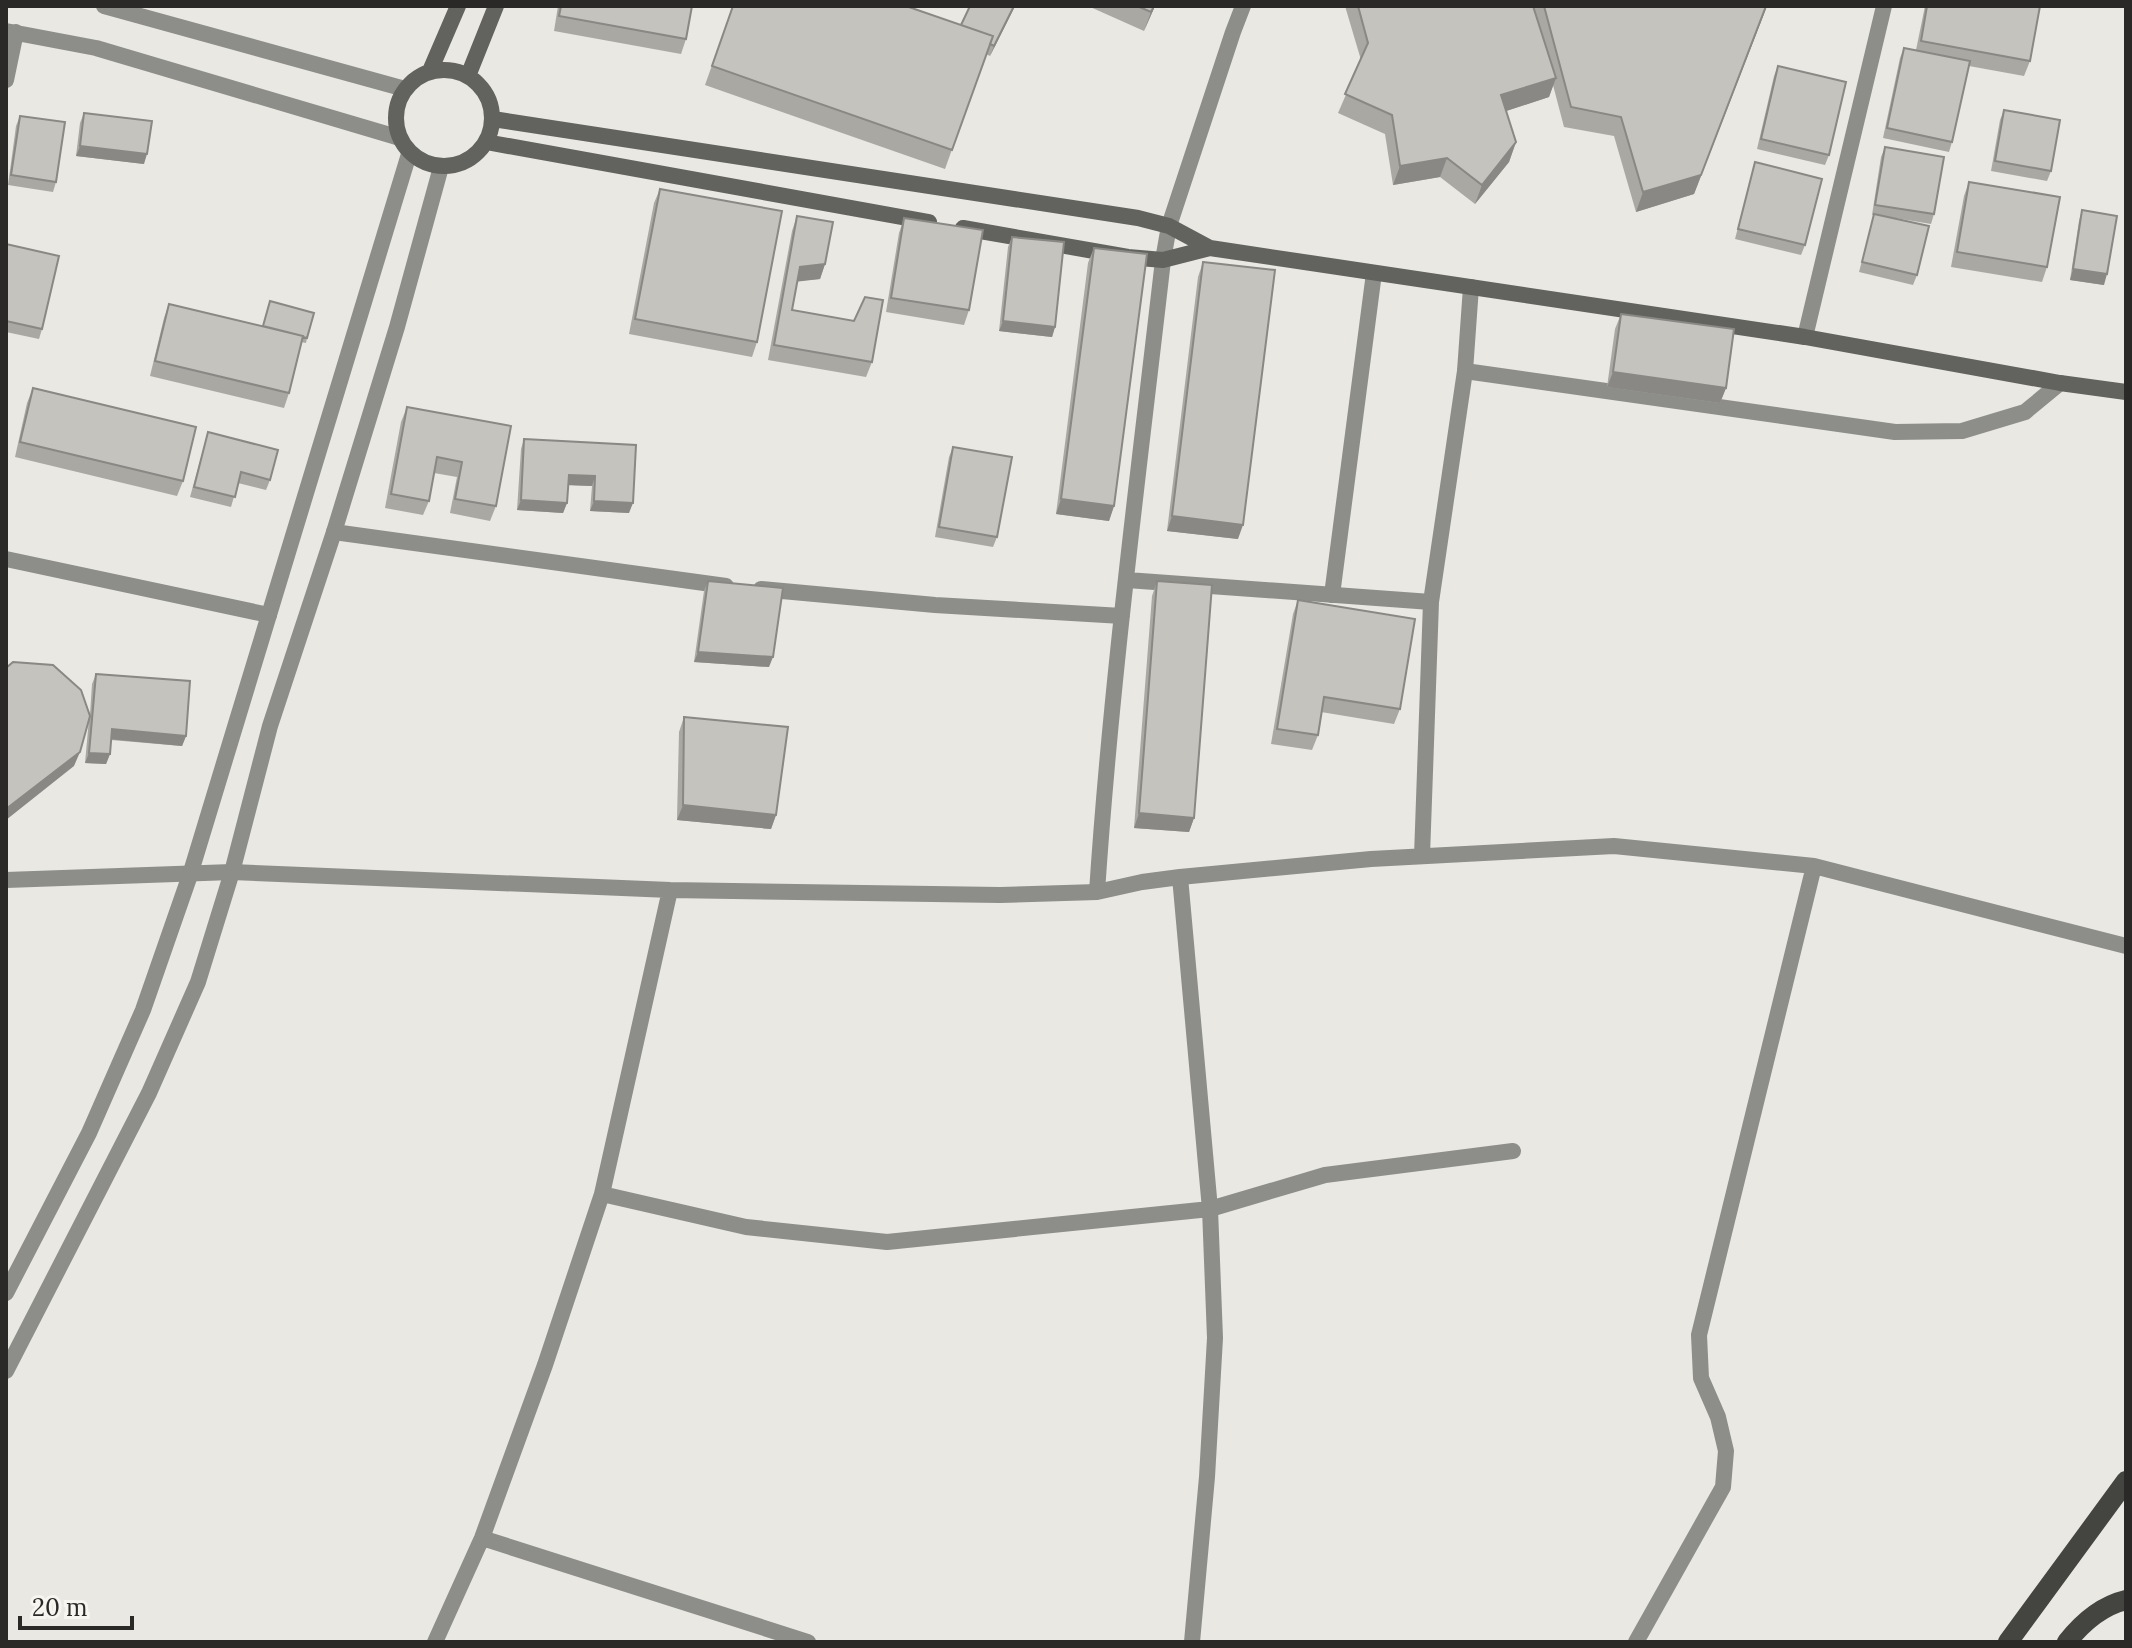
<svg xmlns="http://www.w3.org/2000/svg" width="2132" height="1648" font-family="Lora,serif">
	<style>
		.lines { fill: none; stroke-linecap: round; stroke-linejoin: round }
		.service { stroke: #8d8d8a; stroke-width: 16 }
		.minor { stroke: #8d8d8a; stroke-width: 16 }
		.tertiary { stroke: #8d8d8a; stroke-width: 16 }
		.secondary { stroke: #62625e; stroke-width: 16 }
		.primary { stroke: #444440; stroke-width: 20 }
		.wall { fill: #a9a8a3 }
		.shaded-wall { fill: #898884 }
		.building { fill: #c4c3bd; stroke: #898884; stroke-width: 2 }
	</style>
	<rect width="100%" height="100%" fill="#e9e8e2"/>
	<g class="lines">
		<path class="service" d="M1465 371 1895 432 1962 431 2025 412 2060 383
			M6 559 269 615
			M1332 595 1374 273"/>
		<path class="minor" d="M104 6 405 89
			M6 31 96 48 400 138
			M6 80 16 32
			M1805 337 1884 6
			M334 532 726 586
			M1127 580 1431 602
			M761 589 935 605 1122 616
			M1422 856 1431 602 1465 371 1471 287
			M1180 877 1210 1209 1215 1338 1207 1477 1192 1642
			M6 880 232 872 670 890 1000 895 1097 892 1142 882 1180 877 1371 859 1614 846 1814 866 2126 946
			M1097 892C1111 681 1139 470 1163 260L1169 226 1233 32 1243 6
			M602 1194 746 1227 887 1242 1210 1209 1325 1175 1513 1151
			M482 1538 808 1642
			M435 1642 482 1538 545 1365 602 1194 670 890
			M1636 1642 1723 1487 1726 1451 1718 1417 1701 1378 1699 1335 1814 866"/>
		<path class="tertiary" d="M6 1293 89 1133 143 1010 190 875 409 154
			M6 1371 149 1093 198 982 232 872 270 726 334 532 397 327 441 167"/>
		<path class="secondary" d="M396 118a48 48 0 1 1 96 0a48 48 0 1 1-96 0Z
			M430 71 458 6
			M468 76 496 6
			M493 119 1138 218 1169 226 1210 248 1805 337 2060 383 2126 392
			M486 142 929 222
			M963 228 1128 257 1163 260 1210 248"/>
		<path class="primary" d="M2008 1642 2126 1481
			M2067 1642C2082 1623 2101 1606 2126 1600"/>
	</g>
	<path class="wall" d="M558 6H692L686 39 681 54 554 31Z
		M733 6 961 25 970 6H1015L990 56 986 54 945 169 705 85Z
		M1088 6H1155L1144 31Z
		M1345 6H1767L1694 194 1636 212 1614 136 1564 127 1553 85 1549 97 1506 111 1516 142 1509 162 1475 204 1440 177 1393 185 1385 134 1338 113 1361 60Z
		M1925 6H2040L2030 61 2024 76 1969 66 1952 142 1949 152 1883 138 1900 58 1904 48 1916 50Z
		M1778 66 1829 155 1825 165 1757 149 1774 76Z
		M2004 110 2051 171 2047 181 1991 171 2000 120Z
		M84 113 144 164 76 156 80 123Z
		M20 116 56 182 53 192 8 185 16 126Z
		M1885 147 1934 214 1931 224 1895 218 1917 275 1913 285 1859 272 1874 215H1872L1881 157Z
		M1755 162 1805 245 1801 255 1735 239Z
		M1969 182 2047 267 2042 282 1951 267 1964 196Z
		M660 189 757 342 752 357 629 334 654 203Z
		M2082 210 2104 285 2070 280 2079 221Z
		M797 216 825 264 820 279 797 281 792 310 872 362 866 377 768 360 792 231Z
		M904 218 969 310 964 325 886 312 899 233Z
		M1012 237 1055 327 1052 337 999 331 1008 247Z
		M6 244 42 329 39 339 6 332Z
		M1094 248 1114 506 1109 521 1056 514 1088 263Z
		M1203 262 1238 539 1167 531 1198 277Z
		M169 304 307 338 306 343 301 342 289 393 284 408 150 376 164 318Z
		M1621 314 1726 388 1720 403 1607 387 1615 329Z
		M33 388 183 481 177 496 15 457 27 403Z
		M407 407 511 426 496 506 490 521 450 513 457 477 434 473 429 501 423 515 385 508 401 422Z
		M208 432 270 480 266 490 238 483 231 507 190 497Z
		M524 439 636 445 629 513 590 511 592 486 568 485 567 503 563 513 517 510 521 449Z
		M953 447 997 537 993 547 935 537 949 457Z
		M708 581 769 667 694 662 704 591Z
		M1157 581 1194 818 1189 832 1134 828 1152 596Z
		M1298 600 1400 709 1394 724 1321 712 1318 735 1312 750 1271 744 1293 614Z
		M96 674 186 736 182 746 111 740 110 754 106 764 85 763 89 719 74 766 90 714 92 684Z
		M684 717 776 815 771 829 677 820 679 732Z"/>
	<path class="shaded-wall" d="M1014 6H1015L990 56 994 46Z
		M1154 6H1155L1144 31 1151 12Z
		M1767 6 1694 194 1636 212 1643 192Z
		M1556 78 1549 97 1494 115 1501 95Z
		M1516 142 1509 162 1475 204 1482 185Z
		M80 146 147 154 144 164 76 156Z
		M1447 158 1440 177 1393 185 1400 166Z
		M825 264 820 279 794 282 800 267Z
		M2073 269 2107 274 2104 285 2070 280Z
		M1003 321 1055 327 1052 337 999 331Z
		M1613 372 1726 388 1720 403 1607 387Z
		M569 475 595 476 592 486 565 485Z
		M1061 499 1114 506 1109 521 1056 514Z
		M521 500 567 503 563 513 517 510Z
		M594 501 633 503 629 513 590 511Z
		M1172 516 1243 525 1238 539 1167 531Z
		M698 652 773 657 769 667 694 662Z
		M112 729 186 736 182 746 108 739Z
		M80 752 74 766 6 820V809Z
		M89 753 110 754 106 764 85 763Z
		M683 805 776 815 771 829 677 820Z
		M1139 813 1194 818 1189 832 1134 828Z"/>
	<path class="building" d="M561 6H692L686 39 559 16Z
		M733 6H906L993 36 952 150 712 66Z
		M970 6H1014L994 46 990 44 993 36 961 25Z
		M1137 6H1154L1151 12Z
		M1358 6H1533L1556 78 1501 95 1516 142 1482 185 1447 158 1400 166 1392 115 1345 94 1368 43Z
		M1544 6H1766L1701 175 1643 192 1621 117 1571 107Z
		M1927 6H2040L2030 61 1921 41Z
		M1904 48 1970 61 1952 142 1887 128Z
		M1778 66 1846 82 1829 155 1761 139Z
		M2004 110 2060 120 2051 171 1995 161Z
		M84 113 152 121 147 154 80 146Z
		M20 116 65 122 56 182 11 175Z
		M1885 147 1944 157 1934 214 1875 205Z
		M1755 162 1822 179 1805 245 1738 229Z
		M1969 182 2060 197 2047 267 1957 252Z
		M660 189 782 211 757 342 635 319Z
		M2082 210 2117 216 2107 274 2073 269Z
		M1874 214 1929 226 1917 275 1862 262Z
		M797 216 833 222 825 264 800 267 792 310 854 321 865 297 883 300 872 362 774 345Z
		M904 218 983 230 969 310 891 298Z
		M1012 237 1064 242 1055 327 1003 321Z
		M6 244 59 256 42 329 6 321Z
		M1094 248 1147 254 1114 506 1061 499Z
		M1203 262 1275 270 1243 525 1172 516Z
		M270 301 314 313 307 338 303 337V336L263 326Z
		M169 304 303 336 289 393 155 361Z
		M1621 314 1734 329 1726 388 1613 372Z
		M33 388 196 427 183 481 20 442Z
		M407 407 511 426 496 506 455 499 462 462 437 457 429 501 391 494Z
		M208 432 278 450 270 480 241 472 235 497 194 487Z
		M524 439 636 445 633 503 594 501 595 476 569 475 567 503 521 500Z
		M953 447 1012 457 997 537 939 527Z
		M708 581 783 588 773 657 698 652Z
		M1157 581 1212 585 1194 818 1139 813Z
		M1298 600 1415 619 1400 709 1324 697 1318 735 1277 729Z
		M13 662 53 665 81 690 90 716 80 752 6 809V668Z
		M96 674 190 681 186 736 112 729 110 754 89 753Z
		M684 717 788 727 776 815 683 805Z"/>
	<rect width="2132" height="1648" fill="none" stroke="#2a2927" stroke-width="16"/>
	<path d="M20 1616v12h112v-12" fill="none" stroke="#2a2927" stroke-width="4"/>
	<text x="32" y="1616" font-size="24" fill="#2a2927" stroke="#f6f5ef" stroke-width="6" paint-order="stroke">20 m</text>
</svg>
